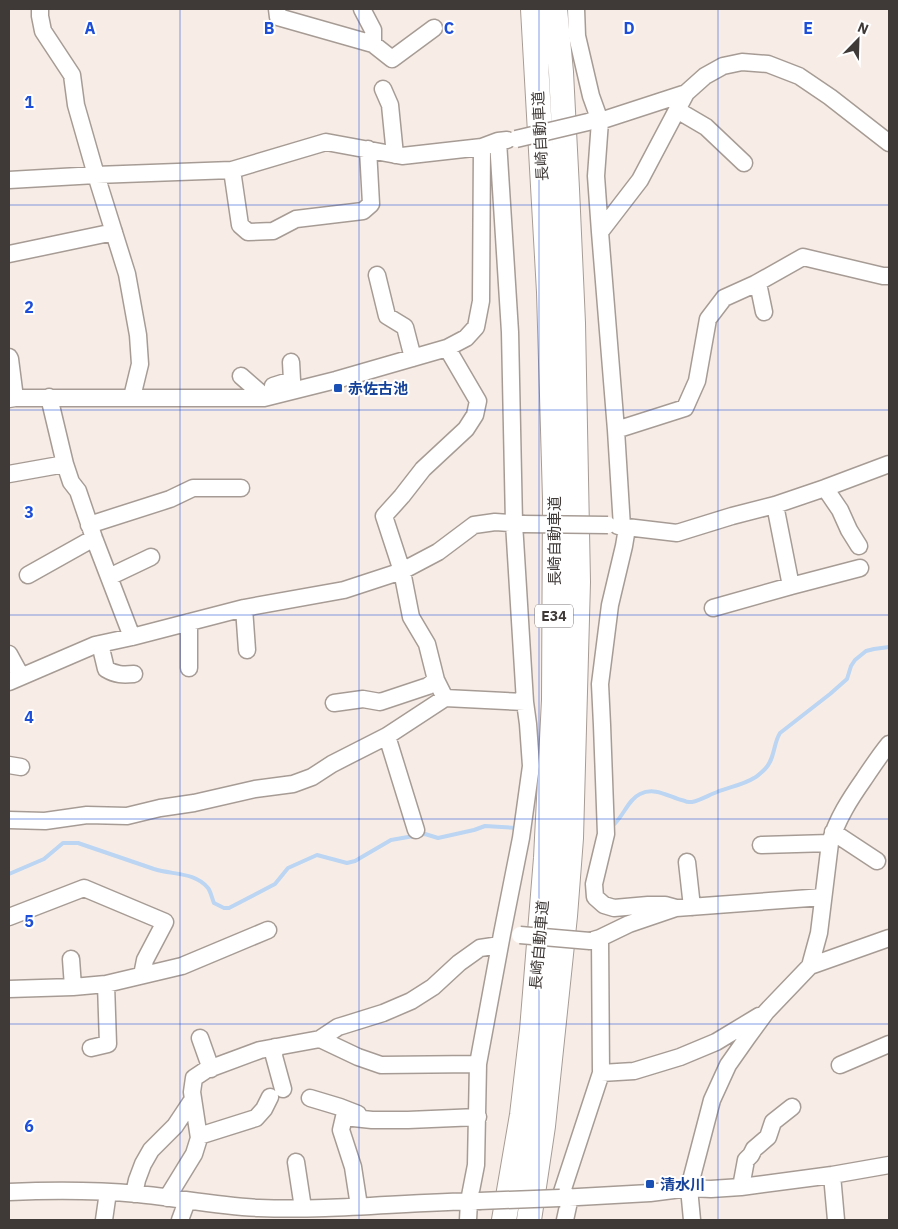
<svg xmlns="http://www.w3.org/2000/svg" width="898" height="1229" font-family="'IBM Plex Sans','Noto Sans JP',sans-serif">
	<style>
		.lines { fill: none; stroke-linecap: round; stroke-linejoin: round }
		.stream { stroke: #bbd5f3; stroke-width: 4 }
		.minor-casing { stroke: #a79c95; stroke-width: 19 }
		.highway-casing { stroke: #a79c95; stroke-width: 26 }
		.minor { stroke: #fff; stroke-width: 16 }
		.highway { stroke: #fff; stroke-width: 24 }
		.minor-bridge-casing { stroke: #a79c95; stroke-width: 19; stroke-linecap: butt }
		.minor-bridge { stroke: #fff; stroke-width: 16 }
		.grid { fill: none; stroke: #1d4ed8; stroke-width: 1; stroke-opacity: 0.55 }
		.transit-dot { fill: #1a4fb4; stroke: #fff; stroke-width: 2 }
		.labels { text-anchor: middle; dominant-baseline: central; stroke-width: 4; stroke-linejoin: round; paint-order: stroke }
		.shield { fill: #fff; stroke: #797574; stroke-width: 1 }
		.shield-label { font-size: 14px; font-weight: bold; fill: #3f3a38 }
		.street-label { font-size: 15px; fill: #3f3a38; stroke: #fff }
		.transit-label { font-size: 15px; font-weight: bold; fill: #164399; stroke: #fff; text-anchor: start }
		.grid-label { font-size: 16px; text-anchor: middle; font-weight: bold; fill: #1d4ed8; stroke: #fff; stroke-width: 4; stroke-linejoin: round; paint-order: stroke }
	</style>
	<rect width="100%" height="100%" fill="#f8ede6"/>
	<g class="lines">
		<path class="stream" d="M610 828C623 819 627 800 640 794 656 786 670 798 685 801 686 802 691 802 692 802 701 800 709 795 717 792 729 787 743 785 754 778 758 776 762 772 765 769 775 759 773 744 780 733L830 694 847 679 851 666 855 660 866 651 874 649 889 647
			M9 874 44 859 63 843H78L154 869C173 875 195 872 208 888 211 892 212 899 214 903L224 908H229L275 884 288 868 317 855 347 863 355 861 391 840 425 834 438 838 474 830 485 826 517 828"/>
		<defs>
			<path id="minor" d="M40 9V16L43 31 72 75 76 105 96 175 127 274 138 335 140 364 132 397
				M277 9 278 17 373 44V30L362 9
				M576 9 577 36 591 96 600 121 596 176 600 232 616 430
				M373 44 392 59 434 28
				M383 89 390 105 395 155
				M677 110 706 127 744 163
				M591 121H600L686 93 705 76 723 66 742 62 768 64 799 76 830 97 889 143
				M232 170 240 225 248 232 273 231 296 219 363 211 371 204 368 149
				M9 180 96 175 232 170 326 142 402 156 482 147
				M600 232 640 180 686 93
				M9 254 114 232
				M377 275 387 316 405 327 413 358
				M758 283 764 312
				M9 357 10 359 15 398
				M241 376 265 397
				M273 386 292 380 291 362
				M49 397 65 464 71 482 78 491 94 538 132 637
				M9 399 15 398H264L336 380 447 348 466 338 476 327 481 301 482 147 498 141 507 140
				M9 474 65 464
				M825 488 840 510 849 530 859 546
				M89 525 170 499 193 488H241
				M618 526 677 533 732 516 775 505 825 488 889 464
				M622 527 616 430 685 408 697 381 708 319 724 298 755 284 803 257 883 276H889
				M627 528 624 546 610 605 600 684 602 725 606 834 594 884 595 897 604 905 614 908 648 905H665L676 908
				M28 575 94 538
				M109 577 151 557
				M791 586 860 568
				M244 608 247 650
				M713 608 791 586 775 505
				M100 644 106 669C116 675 123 675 134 674
				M9 654 21 676
				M189 668V622
				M9 682 95 645 132 637 244 608 344 590 402 571 438 552 474 525 495 522 523 524
				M445 698 525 702
				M334 703 363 699 380 702 428 686 436 680
				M387 736 416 830
				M9 765 21 767
				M9 820 45 821 87 815 127 816 160 808 194 803 255 789 293 784 312 777 332 764 387 736 445 698 436 680 427 644 411 617 402 571 384 516 402 496 423 469 466 429 475 415 478 401 447 348
				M833 832 877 861
				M761 845 830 843
				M687 862 692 907
				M9 917 84 888 165 922 145 960 142 975
				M600 938 601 1073 560 1198 650 1193 689 1188 711 1189 741 1187 832 1175 889 1165
				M590 941 600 938 629 924 676 908 823 897
				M71 959 73 987
				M810 966 819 933 830 843C837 819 850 799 864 779 872 767 880 755 889 744
				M9 989 73 987 106 984 182 966 268 930
				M200 1038 211 1069
				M320 1039 338 1027 383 1013 411 1001 433 987 459 963 480 948 500 945
				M275 1047 274 1056 283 1089
				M91 1048 108 1044 106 984
				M840 1065 889 1044
				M601 1073 634 1071 680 1057 716 1042 759 1016
				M310 1098 340 1107 358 1114
				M199 1136 256 1118 264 1109 270 1097
				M296 1162 303 1208
				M832 1175 836 1220
				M741 1187 746 1160 751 1155 754 1149 768 1137 773 1122 792 1107
				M9 1192C52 1190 95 1190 138 1194 178 1198 218 1206 259 1208 332 1211 406 1202 479 1201
				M134 1194 137 1180 143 1164 151 1150 175 1126 193 1099
				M167 1198 194 1154 199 1138 192 1092 194 1078 206 1070 260 1050 320 1039 358 1057 381 1065 478 1064
				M359 1206 353 1167 341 1130 344 1117 372 1120H408L478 1117
				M104 1220 108 1192
				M180 1220 187 1201
				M468 1220 469 1201 476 1165 478 1064 502 934 521 838 531 766 528 724 525 702 514 523 510 332 498 141
				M565 1220 570 1197
				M692 1220 689 1188 712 1100 728 1065 747 1038 766 1012 810 966 889 938"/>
			<path id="highway" d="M504 1220 522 1115 532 1030 546 858 554 700 555 499 549 292 533 9
				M529 1220 543 1126 565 916 571 838 578 582 573 323 567 189 561 72 555 9"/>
		</defs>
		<use href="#minor" class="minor-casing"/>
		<use href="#highway" class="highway-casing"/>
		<use href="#minor" class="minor"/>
		<use href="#highway" class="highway"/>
		<defs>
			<path id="minor-bridge" d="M516 139 588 122
				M523 524 608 525
				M520 935 590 941
				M479 1201 560 1198"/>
		</defs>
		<use href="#minor-bridge" class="minor-bridge-casing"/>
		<use href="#minor-bridge" class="minor-bridge"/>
	</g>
	<path class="grid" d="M180 9V1220M359 9V1220M539 9V1220M718 9V1220M9 205H889M9 410H889M9 615H889M9 819H889M9 1024H889"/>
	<g class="transit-dot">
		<rect x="333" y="383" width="10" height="10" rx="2.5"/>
		<rect x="645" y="1179" width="10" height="10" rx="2.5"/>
	</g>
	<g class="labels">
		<rect class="shield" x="535" y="604.5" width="38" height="23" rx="4"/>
		<g class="shield-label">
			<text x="554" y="616">E34</text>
		</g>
		<g class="street-label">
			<text transform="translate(540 136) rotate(-93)">長崎自動車道</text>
			<text transform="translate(554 541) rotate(-90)">長崎自動車道</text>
			<text transform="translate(539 945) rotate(-85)">長崎自動車道</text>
		</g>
		<g class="transit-label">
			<text x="348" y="388">赤佐古池</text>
			<text x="660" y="1184">清水川</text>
		</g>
	</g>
	<g class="grid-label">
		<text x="90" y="34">A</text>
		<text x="269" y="34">B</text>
		<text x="449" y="34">C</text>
		<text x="629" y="34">D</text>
		<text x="808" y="34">E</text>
		<text x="29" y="108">1</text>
		<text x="29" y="313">2</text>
		<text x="29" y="518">3</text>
		<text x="29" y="723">4</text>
		<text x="29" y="927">5</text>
		<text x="29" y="1132">6</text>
	</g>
	<rect width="898" height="1229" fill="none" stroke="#3f3a38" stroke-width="20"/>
	<g transform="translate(858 40) rotate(23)" stroke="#ffffff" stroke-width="4" paint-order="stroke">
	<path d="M0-4L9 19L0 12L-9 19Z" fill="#3f3a38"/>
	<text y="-8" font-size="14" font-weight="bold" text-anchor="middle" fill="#3f3a38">N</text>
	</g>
</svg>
